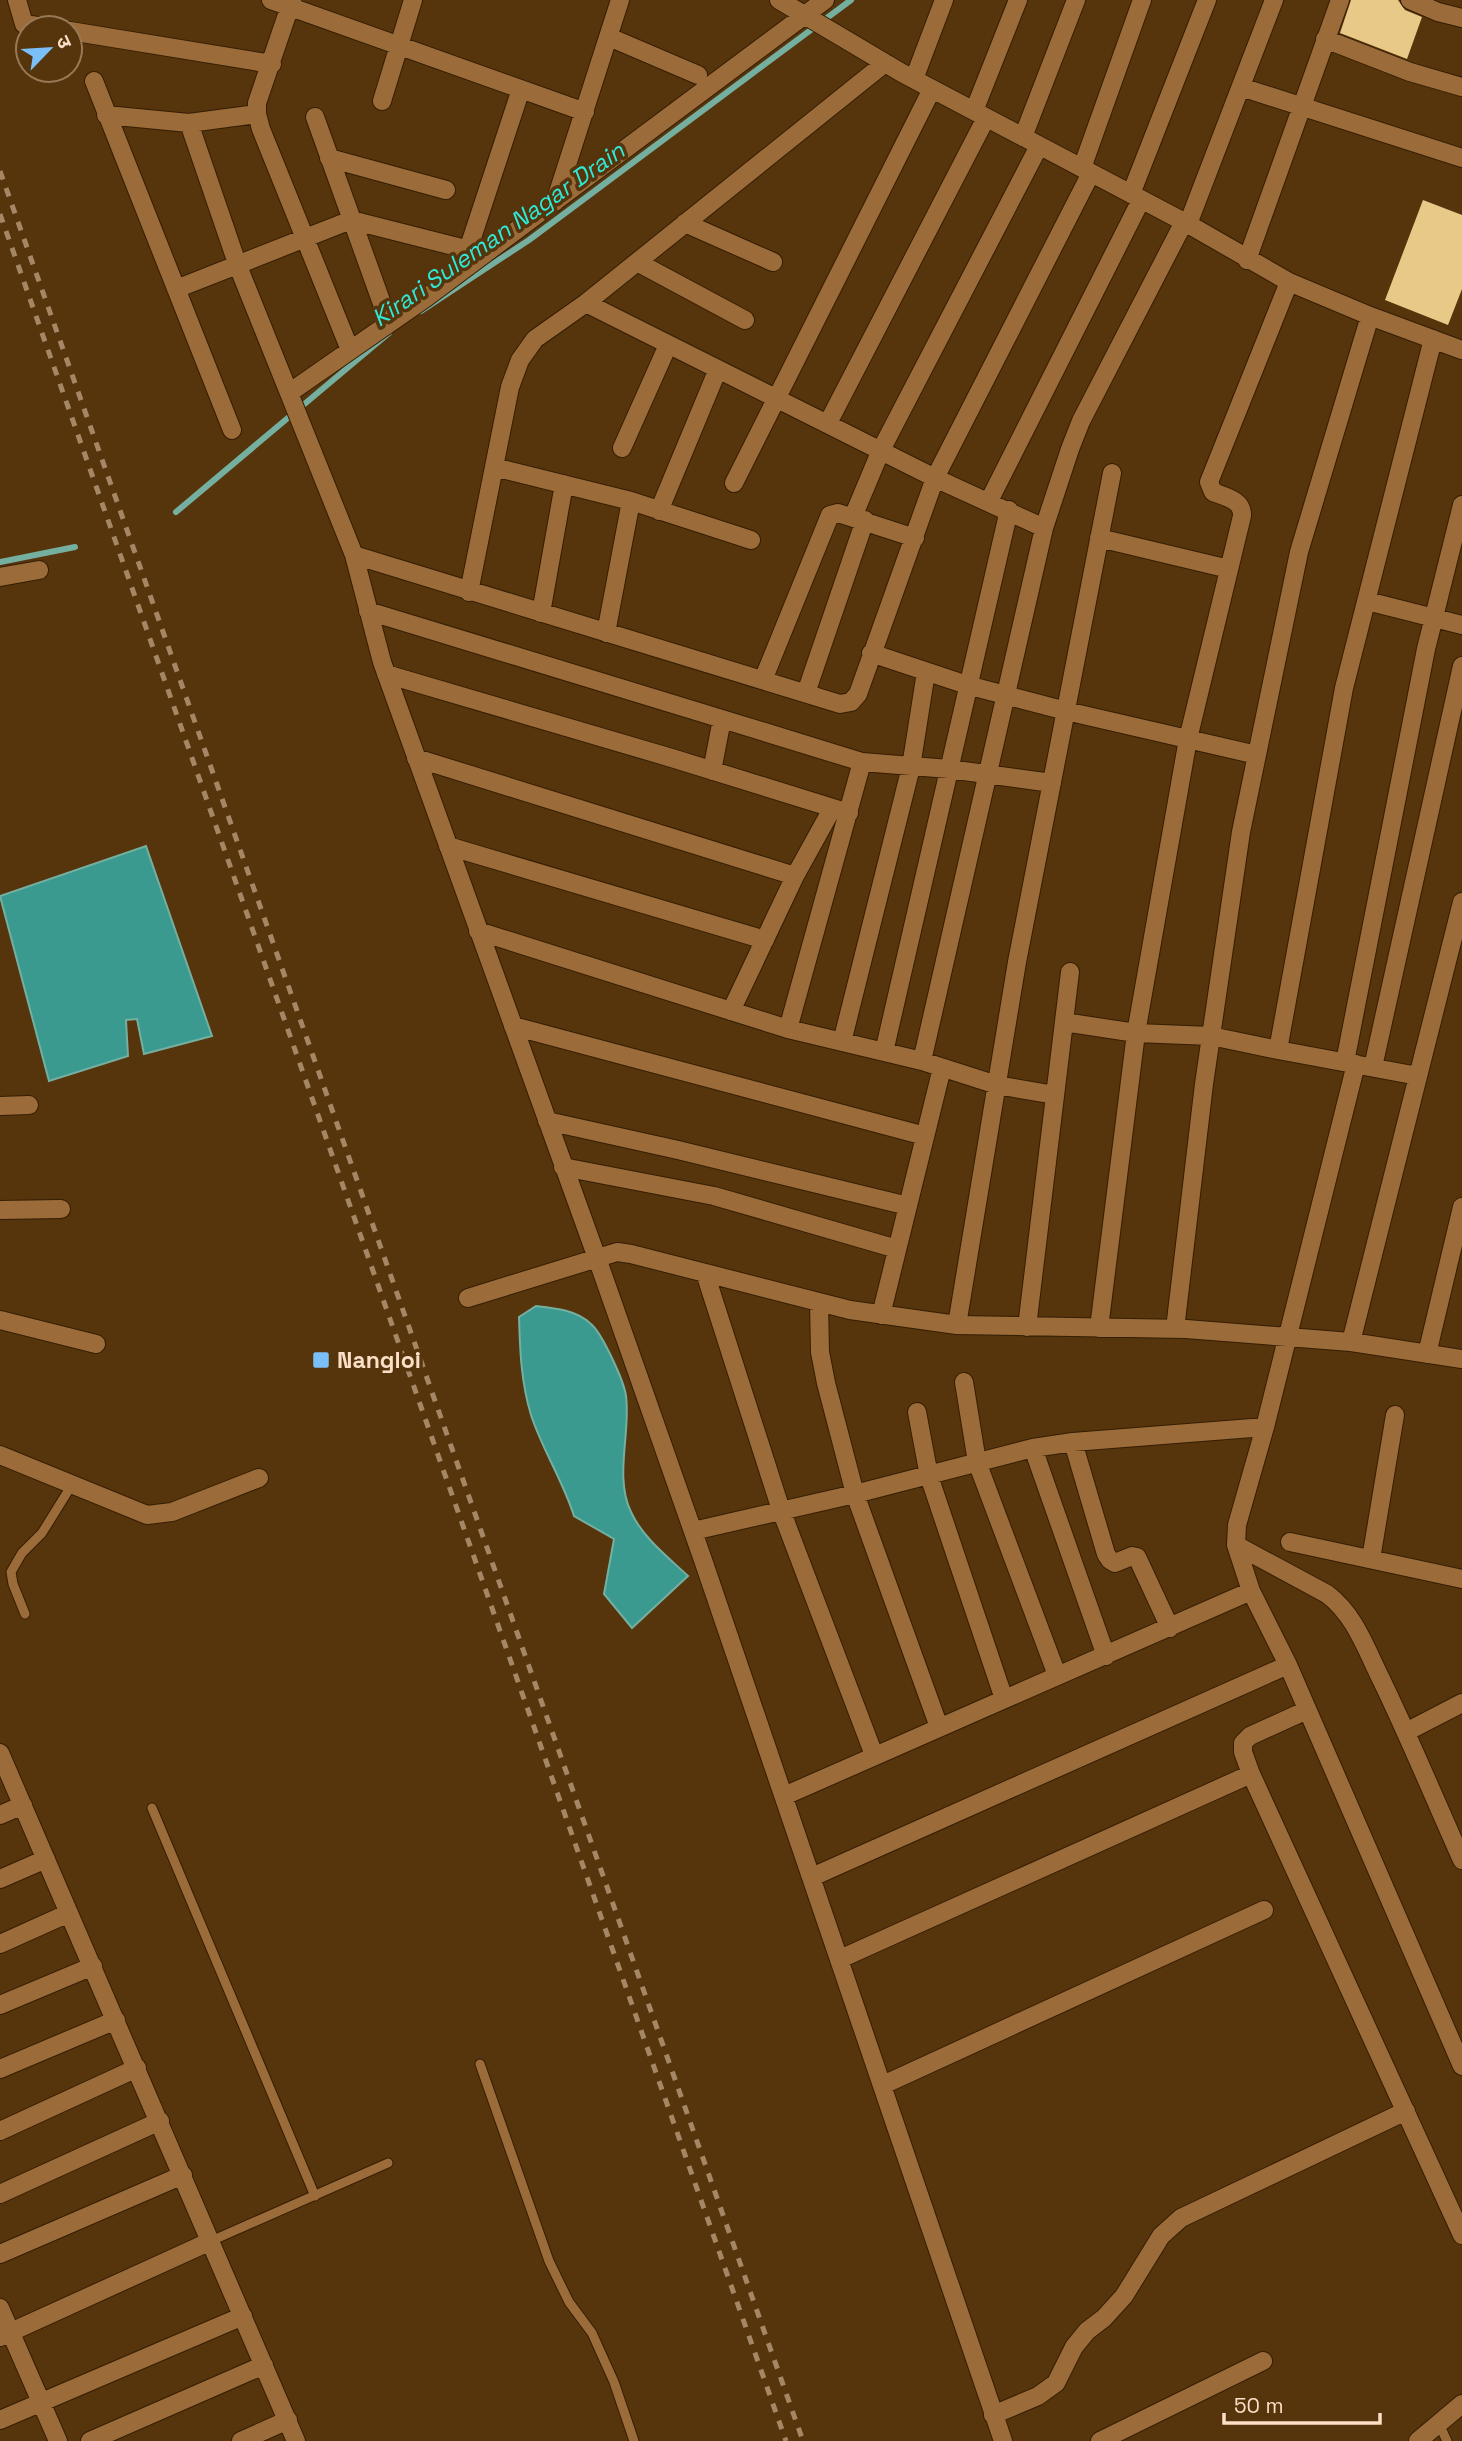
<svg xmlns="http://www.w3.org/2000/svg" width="1462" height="2441" font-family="'Space Grotesk','Noto Sans Devanagari',sans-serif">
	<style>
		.water { fill: #3b9a90; stroke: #75afa0; stroke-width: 2 }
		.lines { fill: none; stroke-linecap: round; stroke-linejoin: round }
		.stream { stroke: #75afa0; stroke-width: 6 }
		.building { fill: #e8c988 }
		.lane-casing { stroke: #351e03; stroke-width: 11 }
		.street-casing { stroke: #351e03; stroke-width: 20 }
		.lane { stroke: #9b6c3a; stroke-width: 9 }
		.street { stroke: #9b6c3a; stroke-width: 18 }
		.rail { stroke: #a58766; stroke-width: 5; stroke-dasharray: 9 9; stroke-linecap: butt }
		.poi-dot { fill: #7abff8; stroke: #56340c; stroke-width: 2.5 }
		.labels { text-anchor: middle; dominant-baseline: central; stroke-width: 7; stroke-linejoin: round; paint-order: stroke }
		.poi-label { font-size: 23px; font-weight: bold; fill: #fbe0c7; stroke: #56340c; text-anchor: start }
		.water-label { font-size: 24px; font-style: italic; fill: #2dead9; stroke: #56340c }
	</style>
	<rect width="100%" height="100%" fill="#56340c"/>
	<path class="water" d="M146 846 212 1036 144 1054 137 1019 126 1020 128 1056 49 1081 0 896Z
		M536 1306C555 1308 577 1310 591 1324 602 1333 624 1381 626 1396 631 1432 614 1477 631 1512 643 1538 668 1557 688 1576L632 1628 604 1594 614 1539 574 1516C563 1481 542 1449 531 1415 521 1382 520 1350 519 1317Z"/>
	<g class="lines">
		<path class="stream" d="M421 311 529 240 851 0
			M176 512 389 333
			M0 562 75 547"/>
	</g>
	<path class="building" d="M1351 0H1398L1405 10 1422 17 1407 59 1340 33Z
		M1423 200 1462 215V289L1448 325 1385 300Z"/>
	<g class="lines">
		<defs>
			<path id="lane" d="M25 1614 13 1584 11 1572 22 1553 42 1533 73 1483
				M152 1808 315 2196
				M480 2064 549 2261 569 2302 592 2333 614 2382 634 2441
				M211 2241 388 2163
				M1439 2424 1447 2441"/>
			<path id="street" d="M17 0 24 24 51 28
				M271 0 585 112
				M292 0 257 103V114L261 129 350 350
				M779 0 902 73 1188 224 1289 282 1370 316 1462 350
				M1410 0 1438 12 1462 18
				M70 31 272 64
				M609 37 698 75
				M1325 39 1410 72 1462 87
				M914 79 944 0
				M94 81 232 430
				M1241 87 1462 158
				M382 101 413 0
				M974 111 1018 0
				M106 115 189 123 238 266 354 555 382 662 597 1258 703 1560 1003 2441
				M315 117 389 323
				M189 123 257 114
				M1023 137 1076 0
				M329 158 446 190
				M1082 168 1142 0
				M1131 194 1207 0
				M555 202 620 0
				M685 223 773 262
				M1188 224 1274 0
				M468 250 521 89
				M1247 260 1340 0
				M637 262 745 320
				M176 289 351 220 485 254
				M586 303 935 478 1044 528
				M289 393 427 297 825 0
				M828 423 986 118
				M622 448 668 345
				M494 467 631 501 751 540
				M734 483 932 89
				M989 501 1141 200
				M659 511 718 369
				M853 517 881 450 1039 146
				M1099 538 1229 569
				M354 555 840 704 851 702 858 694 935 478 1091 173
				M0 577 39 570
				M469 592 510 387 520 360 535 339 586 303 885 63
				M1367 601 1462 625
				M368 611 722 719
				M541 613 564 484
				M606 633 631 501
				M871 653 967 685 1066 711 1257 755
				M386 674 675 759 849 813
				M763 680 830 515 838 513 915 538
				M806 693 865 520
				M416 758 795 876
				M712 771 722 719 862 762
				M448 846 765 940
				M478 931 788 1029 922 1061 997 1085 1055 1095
				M731 1011 795 876 832 809
				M1064 1022 1136 1033 1211 1036 1278 1050 1344 688 1433 339
				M513 1026 925 1136
				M788 1029 862 762 949 769 1052 783
				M842 1042 911 767 926 672
				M1278 1050 1418 1076
				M884 1052 1009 510
				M922 1061 1044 528 1070 449 1081 421 1184 222
				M1345 1062 1426 649 1462 505
				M1356 1064 1265 1427 1237 1525 1236 1545 1251 1591 1288 1665 1462 2066
				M1373 1067 1462 666
				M0 1106 29 1105
				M547 1121 678 1150 908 1206
				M563 1167 714 1196 897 1249
				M0 1210 61 1209
				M705 1273 781 1510 874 1755
				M468 1298 617 1252 631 1254 850 1310 957 1325 1186 1329 1351 1342 1462 1359
				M819 1302 820 1352 826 1383 855 1494 939 1727
				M881 1315 942 1068
				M0 1320 96 1344
				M957 1325 1017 962 1112 473
				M1027 1327 1070 972
				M1099 1328 1136 1033 1188 739 1242 516C1243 500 1226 497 1213 492L1209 482 1289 282
				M1175 1329 1204 1084 1241 832 1299 552 1370 316
				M1351 1342 1462 902
				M1427 1354 1462 1207
				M964 1382 977 1462 1057 1675
				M917 1412 929 1476 1004 1699
				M1073 1442 1106 1554 1110 1560 1115 1563 1132 1556 1137 1557 1170 1628
				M1033 1448 1106 1656
				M0 1455 147 1515 172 1512 259 1478
				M693 1531 855 1494 1033 1448 1073 1442 1265 1427
				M1290 1542 1462 1579
				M1236 1545 1327 1594C1355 1615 1366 1649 1381 1679 1410 1739 1435 1800 1462 1860
				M1371 1559 1395 1415
				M1307 1710 1250 1736 1243 1743V1752L1251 1774 1462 2235
				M1406 1732 1462 1703
				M0 1753 296 2441
				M784 1796 1251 1591
				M0 1815 23 1805
				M812 1877 1288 1665
				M0 1879 46 1859
				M0 1944 69 1913
				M840 1959 1251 1774
				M0 2005 93 1966
				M0 2069 116 2020
				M883 2085 1264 1910
				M0 2131 137 2068
				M0 2194 160 2121
				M0 2254 183 2175
				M0 2308 58 2441
				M0 2337 211 2241
				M993 2415 1038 2396 1056 2383 1074 2347 1087 2331 1104 2318 1124 2296 1161 2236 1181 2218 1406 2111
				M0 2420 243 2316
				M90 2441 264 2365
				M241 2441 288 2420
				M1100 2441 1263 2361
				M1418 2441 1462 2404"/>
		</defs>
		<use href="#lane" class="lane-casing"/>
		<use href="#street" class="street-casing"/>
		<use href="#lane" class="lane"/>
		<use href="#street" class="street"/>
		<path class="rail" d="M0 171 803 2441
			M0 214 786 2441"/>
	</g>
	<rect class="poi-dot" x="312" y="1351" width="18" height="18" rx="3.5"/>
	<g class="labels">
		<g class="poi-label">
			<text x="337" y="1360">Nangloi</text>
		</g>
		<g class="water-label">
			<text transform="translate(498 234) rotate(-35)">Kirari Suleman Nagar Drain</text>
		</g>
	</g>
	<g transform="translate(49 49) rotate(65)"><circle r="33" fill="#56340c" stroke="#987957" stroke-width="2"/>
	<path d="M0-5L12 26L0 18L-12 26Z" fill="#7abff8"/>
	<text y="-10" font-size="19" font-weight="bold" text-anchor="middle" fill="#fbe0c7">उ</text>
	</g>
	<path d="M1224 2413v10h156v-10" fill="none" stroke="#fbe0c7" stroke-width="3.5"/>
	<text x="1234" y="2413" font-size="21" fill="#fbe0c7" stroke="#56340c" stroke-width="5" paint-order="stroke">50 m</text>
</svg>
